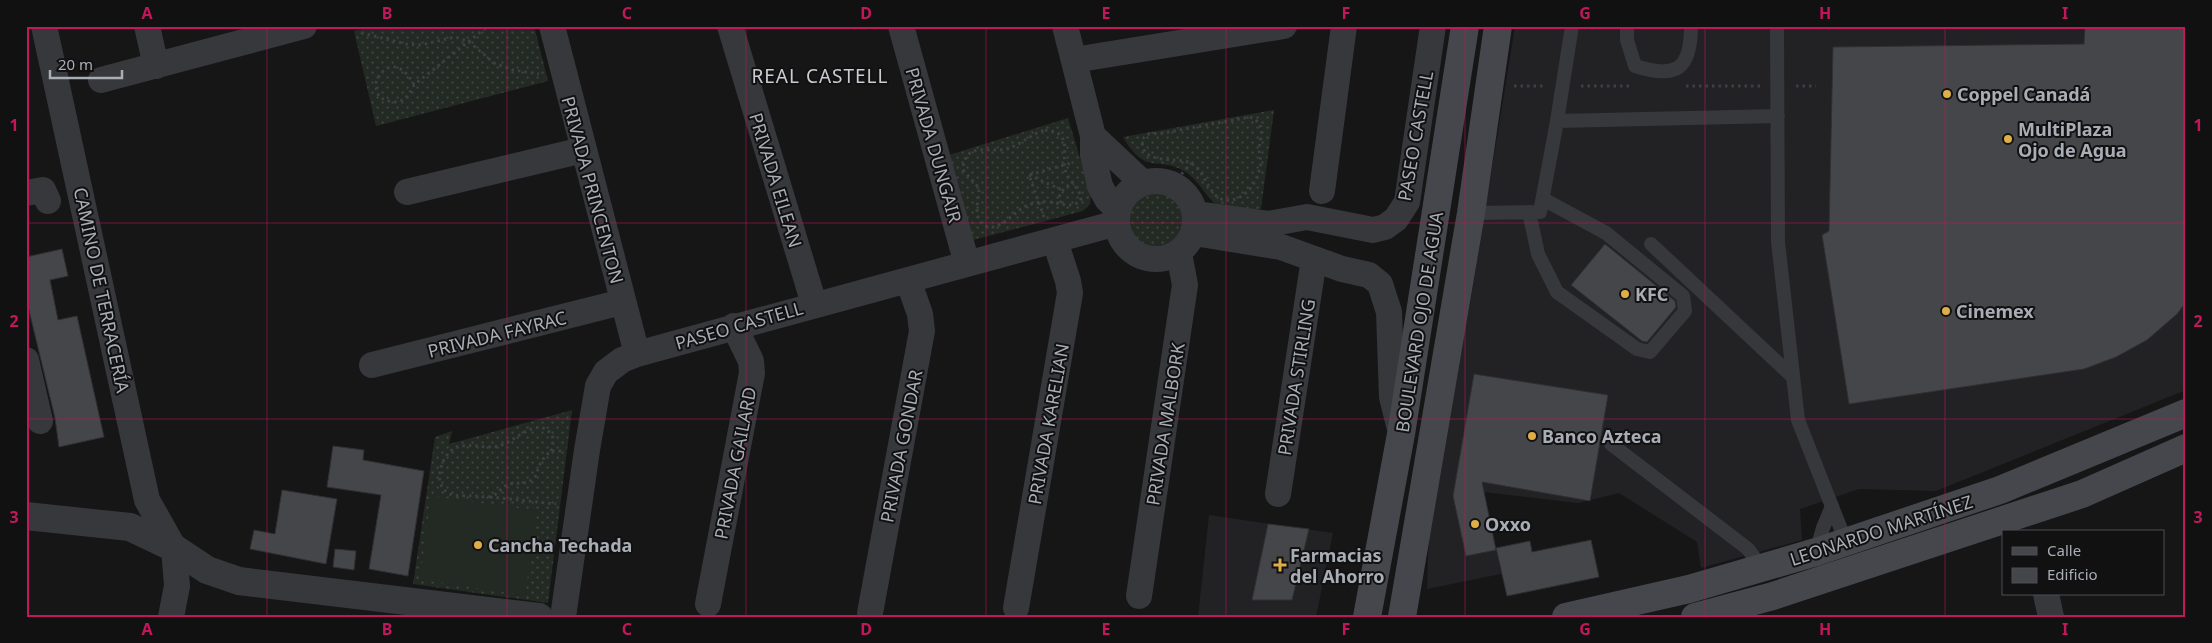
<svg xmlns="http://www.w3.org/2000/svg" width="2212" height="643" font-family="'Noto Sans',sans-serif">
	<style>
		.built { fill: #222224 }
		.grass { fill: url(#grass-dots) }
		.pitch { fill: #222a23 }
		.building { fill: #45464a; stroke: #303033 }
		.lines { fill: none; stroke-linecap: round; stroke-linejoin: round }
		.path { stroke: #3d3f43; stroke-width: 3; stroke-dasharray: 2.5 4; stroke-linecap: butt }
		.service { stroke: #37383c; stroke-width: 14 }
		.minor { stroke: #37383c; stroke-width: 26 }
		.tertiary { stroke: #37383c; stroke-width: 28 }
		.secondary { stroke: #45474c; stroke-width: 28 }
		.grid { fill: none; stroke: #c2185b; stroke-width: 1; stroke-opacity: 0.55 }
		.poi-dot { fill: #deaf47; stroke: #111112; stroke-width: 2 }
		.labels { text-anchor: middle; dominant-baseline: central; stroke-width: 4; stroke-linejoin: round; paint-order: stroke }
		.poi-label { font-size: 18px; font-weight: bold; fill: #a9adb6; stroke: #111112; text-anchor: start }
		.street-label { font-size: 18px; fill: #a9adb6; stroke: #111112 }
		.neighbourhood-label { font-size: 19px; letter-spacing: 1px; fill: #caccd2; stroke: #111112 }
		.neatline { fill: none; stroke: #c2185b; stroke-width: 2 }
		.grid-label { font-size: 16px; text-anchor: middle; font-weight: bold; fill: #c2185b }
	</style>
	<defs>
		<pattern id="grass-dots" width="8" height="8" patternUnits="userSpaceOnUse" patternTransform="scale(1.25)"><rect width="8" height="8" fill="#222a23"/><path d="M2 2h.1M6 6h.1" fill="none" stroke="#3f4641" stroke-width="1.8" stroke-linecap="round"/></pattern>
	</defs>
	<rect width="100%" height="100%" fill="#161617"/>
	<path class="built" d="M1515 26H2186V390L1936 491 1859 489 1800 509 1802 540 1701 568 1697 542 1619 493 1578 503 1484 492 1501 574 1427 589 1430 503 1471 298Z
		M1209 515 1333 533 1316 617H1198Z"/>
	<path class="grass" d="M374 26H534L548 81 376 126 354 31Z
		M1274 110 1261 209C1248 210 1230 214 1219 207 1207 199 1200 182 1187 173 1159 154 1147 178 1123 137Z
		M1068 118 1091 195 1090 204 1083 211 973 240 949 155Z
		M1128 219a28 28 0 1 1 56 0a28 28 0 1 1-56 0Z
		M572 410 548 603 413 584 435 437 452 431 449 444Z"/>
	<path class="pitch" d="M431 496 537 511 525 595 420 580Z"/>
	<path class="building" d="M2085 26H2186V302L2177 314 2147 340 2116 357 2084 369 1849 404 1822 235 1829 231 1833 47 2084 44Z
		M1605 244 1675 301 1676 307 1647 342 1642 341 1571 285Z
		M62 249 68 276 50 280 58 320 77 316 104 437 59 447 55 418 26 298V257Z
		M1474 374 1608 395 1590 501 1482 482 1496 550 1466 556 1453 496Z
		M333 446 364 450 363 460 424 471 408 576 369 569 381 495 327 487Z
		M282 490 337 499 326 564 250 549 254 530 275 534Z
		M1268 524 1309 529 1292 600H1252Z
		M1591 540 1599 577 1507 596 1496 548 1530 541 1532 552Z
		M335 549 356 551 354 570 333 567Z"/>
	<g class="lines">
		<path class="path" d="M360 26 362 33 406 44 421 45 455 37 468 41 494 63 513 70 539 74
			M414 85C403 63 384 59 375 85L379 97C396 106 406 103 414 85L488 26
			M1514 86H1545
			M1581 86H1630
			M1686 86H1760
			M1796 86H1816
			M1250 117C1266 124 1261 134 1259 149 1259 155 1262 162 1260 167 1257 182 1247 197 1232 200 1207 204 1208 169 1188 162 1176 158 1148 163 1143 148 1140 136 1148 132 1158 134Z
			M1045 130C1050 131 1056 131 1060 135 1069 144 1062 159 1065 169 1068 182 1080 186 1081 200 1071 210 1060 202 1048 202 1041 201 1034 203 1028 205 1015 210 999 234 984 225 972 217 979 199 979 188L963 170C964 139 992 155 1010 148 1022 143 1032 134 1045 130Z
			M1029 175 1062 190
			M1173 184 1191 163
			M1061 203 1059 197C1063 189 1066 185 1074 184
			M1044 217 1029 175 1071 163
			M551 451C553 444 555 438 550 433 537 416 513 443 499 446 485 449 471 443 457 447 441 453 431 486 450 494 456 497 466 495 473 496 479 496 486 498 492 496 498 494 501 488 507 485 515 481 525 486 533 479 537 476 537 471 539 466 542 460 546 455 551 451H563
			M490 497 556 504"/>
		<path class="service" d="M1627 26V40L1635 66C1676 79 1691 70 1691 26
			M1777 26 1778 242 1798 420 1846 542
			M1557 121 1778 116
			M1529 212 1538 254 1557 292 1637 349 1650 352 1685 311 1683 296 1606 233 1543 199
			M1471 213 1540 212 1557 121 1572 26
			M1651 244 1793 377
			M1611 444 1748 549 1762 568
			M1816 552 1823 528 1832 506"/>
		<path class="minor" d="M44 26 147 500 174 548 177 586 171 617
			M147 26 156 66
			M552 26 637 354
			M730 26 814 304
			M901 26 967 264
			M1065 26 1093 136V155L1100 186 1107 199 1118 210
			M1074 60 1284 26
			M101 80 304 26
			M1093 136 1143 183
			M1117 220a39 39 0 1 1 78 0a39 39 0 1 1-78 0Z
			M1322 191 1344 26
			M407 192 583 150
			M26 193 43 190 48 201
			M1195 214 1268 224 1307 217 1373 230 1385 227 1396 219 1407 202 1433 26
			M1194 233 1281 247 1342 269 1369 275 1380 284 1389 312 1392 397 1401 433
			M26 360 40 421
			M372 365 622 302
			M1278 494 1314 259
			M2046 594 2051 617
			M1139 596 1185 285 1179 253
			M708 604 752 373 751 361 734 326
			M1016 608 1070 293 1068 281 1055 241
			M870 613 922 331 920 314 908 280
			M563 617 587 450 598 386 606 372 622 360 637 354 1117 223"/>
		<path class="tertiary" d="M26 516 130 527 174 548 207 570 239 581 539 617"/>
		<path class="secondary" d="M1367 617 1401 434 1465 26
			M1402 617 1471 213 1498 26
			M1566 617 1689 589 1816 552 2000 490 2186 413
			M1695 617 1773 596 2082 494 2186 448"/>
	</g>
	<path class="grid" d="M267 26V617M507 26V617M746 26V617M986 26V617M1226 26V617M1465 26V617M1705 26V617M1945 26V617M26 223H2186M26 419H2186"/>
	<g class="poi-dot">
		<circle cx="1947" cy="94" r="5"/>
		<circle cx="2008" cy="139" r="5"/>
		<circle cx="1625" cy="294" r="5"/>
		<circle cx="1946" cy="311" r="5"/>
		<circle cx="1532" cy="436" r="5"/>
		<circle cx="1475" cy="524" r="5"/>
		<circle cx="478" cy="545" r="5"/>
		<path d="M1277.5 557.5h5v5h5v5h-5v5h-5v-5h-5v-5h5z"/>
	</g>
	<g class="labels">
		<g class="poi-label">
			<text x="1957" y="94">Coppel Canadá</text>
			<text x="2018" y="129">MultiPlaza<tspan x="2018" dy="21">Ojo de Agua</tspan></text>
			<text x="1635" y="294">KFC</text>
			<text x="1956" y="311">Cinemex</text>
			<text x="1542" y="436">Banco Azteca</text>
			<text x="1485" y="524">Oxxo</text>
			<text x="488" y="545">Cancha Techada</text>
			<text x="1290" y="555">Farmacias<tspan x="1290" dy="21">del Ahorro</tspan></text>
		</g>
		<g class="street-label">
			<text transform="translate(1415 136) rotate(-80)">PASEO CASTELL</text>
			<text transform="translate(934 145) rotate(74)">PRIVADA DUNGAIR</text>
			<text transform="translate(776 180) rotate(73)">PRIVADA EILEAN</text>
			<text transform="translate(593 190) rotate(75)">PRIVADA PRINCENTON</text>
			<text transform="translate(102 290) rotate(78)">CAMINO DE TERRACERÍA</text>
			<text transform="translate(1419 322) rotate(-81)">BOULEVARD OJO DE AGUA</text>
			<text transform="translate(739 325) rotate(-16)">PASEO CASTELL</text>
			<text transform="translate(497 334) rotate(-14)">PRIVADA FAYRAC</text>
			<text transform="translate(1296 377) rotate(-81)">PRIVADA STIRLING</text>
			<text transform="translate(1048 424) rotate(-80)">PRIVADA KARELIAN</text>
			<text transform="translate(1165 424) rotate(-81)">PRIVADA MALBORK</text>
			<text transform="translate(901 446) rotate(-79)">PRIVADA GONDAR</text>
			<text transform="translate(735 463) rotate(-79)">PRIVADA GAILARD</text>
			<text transform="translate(1881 530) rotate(-18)">LEONARDO MARTÍNEZ</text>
		</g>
		<g class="neighbourhood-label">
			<text x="820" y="76">REAL CASTELL</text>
		</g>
	</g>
	<rect width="2212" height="643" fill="none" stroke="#111112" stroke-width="55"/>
	<rect x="2002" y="530" width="162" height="65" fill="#111112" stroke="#4e4f54"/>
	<rect x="2012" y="547" width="25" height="8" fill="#45474c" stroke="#4e4f54"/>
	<text x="2047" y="556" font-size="15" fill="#a9adb6">Calle</text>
	<rect x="2012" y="568" width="25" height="15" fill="#45464a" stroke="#4e4f54"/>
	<text x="2047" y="580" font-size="15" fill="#a9adb6">Edificio</text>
	<path d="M50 70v8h72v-8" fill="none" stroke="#a9adb6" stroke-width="2.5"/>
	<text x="58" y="70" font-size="15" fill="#a9adb6" stroke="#111112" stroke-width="4" paint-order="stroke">20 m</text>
	<rect x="28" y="28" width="2156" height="588" class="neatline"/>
	<g class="grid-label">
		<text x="147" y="19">A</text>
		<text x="387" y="19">B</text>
		<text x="627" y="19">C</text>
		<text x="866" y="19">D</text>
		<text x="1106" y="19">E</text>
		<text x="1346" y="19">F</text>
		<text x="1585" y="19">G</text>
		<text x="1825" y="19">H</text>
		<text x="2065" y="19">I</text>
		<text x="14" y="131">1</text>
		<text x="2198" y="131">1</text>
		<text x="14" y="327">2</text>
		<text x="2198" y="327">2</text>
		<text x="14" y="523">3</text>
		<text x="2198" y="523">3</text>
		<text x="147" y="635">A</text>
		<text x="387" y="635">B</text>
		<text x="627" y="635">C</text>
		<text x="866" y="635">D</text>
		<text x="1106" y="635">E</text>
		<text x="1346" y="635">F</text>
		<text x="1585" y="635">G</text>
		<text x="1825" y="635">H</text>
		<text x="2065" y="635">I</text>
	</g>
</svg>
